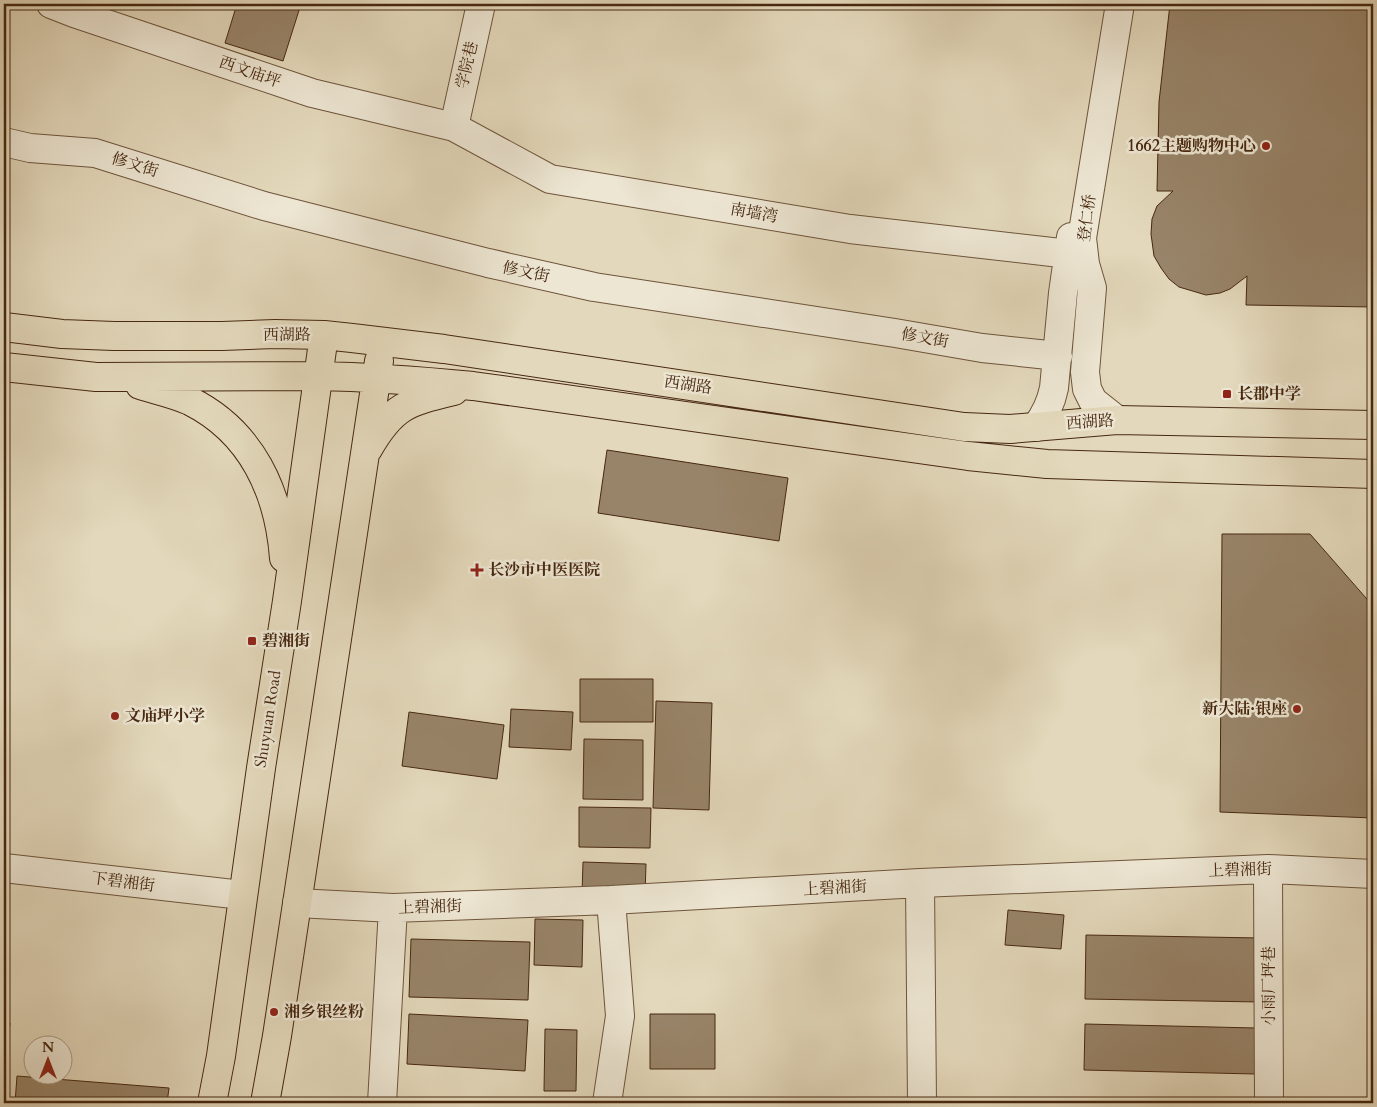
<svg xmlns="http://www.w3.org/2000/svg" width="1377" height="1107" font-family="Cardo,'Noto Serif SC',serif">
	<style>
		.building { fill: #988469; stroke: #472810 }
		.lines { fill: none; stroke-linecap: round; stroke-linejoin: round }
		.minor-casing { stroke: #6e543b; stroke-width: 30 }
		.major-casing { stroke: #472810; stroke-width: 30 }
		.minor { stroke: #ede6d3; stroke-width: 28 }
		.major { stroke: #e3d8bb; stroke-width: 28 }
		.poi-dot { fill: #8f2418; stroke: #ede6d3; stroke-width: 2 }
		.labels { text-anchor: middle; dominant-baseline: central; stroke-width: 5; stroke-linejoin: round; paint-order: stroke }
		.street-label { font-size: 16px; fill: #472810; stroke: #ede6d3 }
		.poi-label { font-size: 16px; font-weight: bold; fill: #472810; stroke: #ede6d3; text-anchor: start }
	</style>
	<rect width="100%" height="100%" fill="#e3d8bb"/>
	<filter id="stains"><feTurbulence type="fractalNoise" baseFrequency=".004" numOctaves="4"/><feColorMatrix values="0 0 0 0 .2 0 0 0 0 .09 0 0 0 0 .02 0 0 0 .5 -.17"/></filter>
	<radialGradient id="worn" r=".72"><stop offset=".6" stop-color="#630" stop-opacity="0"/><stop offset="1" stop-color="#630" stop-opacity=".3"/></radialGradient>
	<path class="building" d="M237 4H301L283 61 225 43Z
		M1170 4H1373V307L1246 305 1247 276 1230 289 1220 293 1206 295 1179 287 1169 279 1161 268 1154 256 1151 234 1152 219 1157 206 1173 191H1157L1159 102Z
		M607 450 788 478 779 541 598 513Z
		M1222 534H1310L1373 606V818L1220 812Z
		M580 679H653V722H580Z
		M656 701 712 703 709 810 653 808Z
		M511 709 573 712 571 750 509 747Z
		M409 712 504 725 497 779 402 766Z
		M584 739 643 740V800L583 799Z
		M579 807 651 808 650 848 579 847Z
		M583 862 646 864 645 896 582 894Z
		M1008 910 1064 915 1061 949 1005 945Z
		M535 919 583 920 582 967 534 965Z
		M1086 935 1261 938 1260 1002 1085 999Z
		M411 939 530 942 528 1000 409 997Z
		M409 1014 528 1020 525 1071 407 1064Z
		M650 1014H715V1069H650Z
		M4 1022 10 1023 4 1073Z
		M1085 1024 1256 1028 1255 1074 1084 1070Z
		M545 1029 577 1030 576 1091H544Z
		M17 1076 169 1088 167 1103H15Z"/>
	<g class="lines">
		<defs>
			<path id="minor" d="M51 4 74 13 312 93 454 127 550 179 850 229 1069 254
				M454 127 481 4
				M4 142 30 148 95 153 264 206 488 263 594 287 895 333 982 348 1058 356
				M1117 420 1093 401 1087 389 1085 372 1092 288 1085 264 1082 238 1120 4
				M1036 427C1046 414 1051 403 1054 388L1063 293 1071 237
				M4 868 242 895
				M1268 869 1269 1103
				M920 883 922 1103
				M297 903 393 908 611 900 920 883 1268 869 1373 874
				M382 1103 393 908
				M607 1103 620 1016 611 900"/>
			<path id="major" d="M4 327 62 334 114 336H222L275 334 324 335 352 338 444 349 964 427 1010 429 1117 420 1373 425
				M4 367 96 377 318 376C370 377 421 381 473 386L968 456 1047 464 1373 474
				M140 385C156 390 175 394 190 401 252 432 279 492 284 558
				M368 449C393 405 408 402 454 391
				M212 1103 221 1056 261 768 287 601 324 335
				M265 1103 277 1036 379 361"/>
		</defs>
		<use href="#minor" class="minor-casing"/>
		<use href="#major" class="major-casing"/>
		<use href="#minor" class="minor"/>
		<use href="#major" class="major"/>
	</g>
	<g class="poi-dot">
		<circle cx="1266" cy="146" r="5"/>
		<rect x="1222" y="389" width="10" height="10" rx="2.5"/>
		<path d="M474.5 562.5h5v5h5v5h-5v5h-5v-5h-5v-5h5z"/>
		<rect x="247" y="636" width="10" height="10" rx="2.5"/>
		<circle cx="1297" cy="709" r="5"/>
		<circle cx="115" cy="716" r="5"/>
		<circle cx="274" cy="1012" r="5"/>
	</g>
	<g class="labels">
		<g class="street-label">
			<text transform="translate(467 65) rotate(-77)">学院巷</text>
			<text transform="translate(250 72) rotate(19)">西文庙坪</text>
			<text transform="translate(135 165) rotate(17)">修文街</text>
			<text transform="translate(754 213) rotate(10)">南墙湾</text>
			<text transform="translate(1087 218) rotate(-83)">登仁桥</text>
			<text transform="translate(526 272) rotate(12)">修文街</text>
			<text x="287" y="335">西湖路</text>
			<text transform="translate(925 338) rotate(10)">修文街</text>
			<text transform="translate(688 385) rotate(8)">西湖路</text>
			<text transform="translate(1090 422) rotate(-4)">西湖路</text>
			<text transform="translate(268 719) rotate(-81)">Shuyuan Road</text>
			<text transform="translate(1240 870) rotate(-2)">上碧湘街</text>
			<text transform="translate(123 882) rotate(7)">下碧湘街</text>
			<text transform="translate(835 888) rotate(-3)">上碧湘街</text>
			<text transform="translate(430 907) rotate(-2)">上碧湘街</text>
			<text transform="translate(1269 986) rotate(-90)">小雨厂坪巷</text>
		</g>
		<g class="poi-label">
			<text x="1256" y="146" text-anchor="end">1662主题购物中心</text>
			<text x="1237" y="394">长郡中学</text>
			<text x="488" y="570">长沙市中医医院</text>
			<text x="262" y="641">碧湘街</text>
			<text x="1287" y="709" text-anchor="end">新大陆·银座</text>
			<text x="125" y="716">文庙坪小学</text>
			<text x="284" y="1012">湘乡银丝粉</text>
		</g>
	</g>
	<rect width="1377" height="1107" fill="none" stroke="#e3d8bb" stroke-width="20"/>
	<rect x="5" y="5" width="1367" height="1097" fill="none" stroke="#472810" stroke-width="2.5"/>
	<rect x="10" y="10" width="1357" height="1087" fill="none" stroke="#472810"/>
	<g transform="translate(48 1060)"><circle r="24" fill="#ede6d3" stroke="#ab9a85"/>
	<path d="M0-4L9 19L0 12L-9 19Z" fill="#8f2418"/>
	<text y="-8" font-size="14" font-weight="bold" text-anchor="middle" fill="#472810">N</text>
	</g>
	<rect width="100%" height="100%" filter="url(#stains)"/>
	<rect width="100%" height="100%" fill="url(#worn)"/>
</svg>
